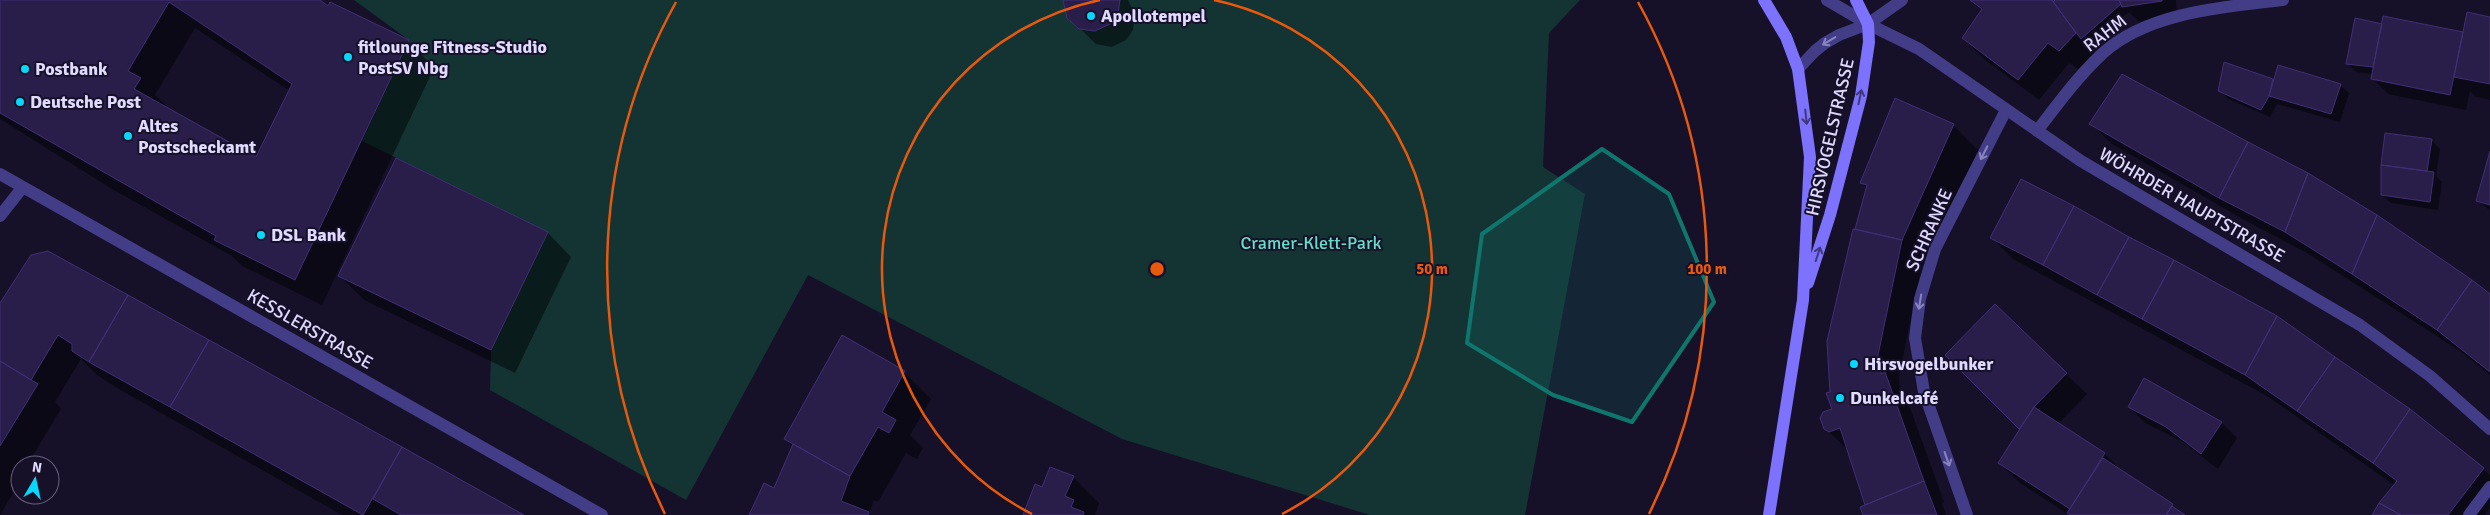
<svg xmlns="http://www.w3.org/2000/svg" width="2490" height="515" font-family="Signika,sans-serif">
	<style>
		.park { fill: #143333 }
		.shadow { fill: #0007; fill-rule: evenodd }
		.building { fill: #291d4a; stroke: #412f76; fill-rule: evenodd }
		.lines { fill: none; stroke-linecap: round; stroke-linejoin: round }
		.minor { stroke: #433d88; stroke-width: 12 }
		.secondary { stroke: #7d72fd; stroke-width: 12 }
		.oneway { stroke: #8a84be }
		.oneway2 { stroke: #3f387e }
		.marked { fill: #0f766e; fill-opacity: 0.2; stroke: #0f766e; stroke-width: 4; stroke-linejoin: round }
		.ring { fill: none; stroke: #e8590c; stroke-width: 2.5 }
		.poi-dot { fill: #08d7fc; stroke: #161129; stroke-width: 2 }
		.labels { text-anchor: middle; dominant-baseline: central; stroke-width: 4; stroke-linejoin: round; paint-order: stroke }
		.poi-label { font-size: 18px; font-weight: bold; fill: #e0daff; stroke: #161129; text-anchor: start }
		.street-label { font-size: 18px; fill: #e0daff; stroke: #161129 }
		.park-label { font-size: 18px; fill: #65dfc7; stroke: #161129 }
		.centre { fill: #e8590c; stroke: #161129; stroke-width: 2.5 }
		.ring-label { font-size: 15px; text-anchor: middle; font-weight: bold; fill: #e8590c; stroke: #161129; stroke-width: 4; stroke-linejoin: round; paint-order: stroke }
	</style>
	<rect width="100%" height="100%" fill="#161129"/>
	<path class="park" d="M354 0H1580L1549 33 1543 167 1585 194 1525 515H1370L1122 439 808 275 686 500 490 390 491 350 548 232 362 141 409 40Z"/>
	<path class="shadow" d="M0 0H318L329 8 408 41 434 68 322 305 242 266 232 256 112 189 0 119ZM195 28 290 91 257 159 165 108 166 105 155 95Z
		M1064 0H1128L1135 15 1133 30 1126 40 1112 47 1096 44 1068 17Z
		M1971 0H2054L2052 3 2057 0H2176L2177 16 2139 22 2129 12 2090 46 2096 54 2081 71 2069 63 2039 100 1984 59 1963 38 1982 11Z
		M2384 18 2464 33 2490 18V100L2476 97 2470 91 2466 110 2388 94 2372 78 2373 74 2356 72 2348 64 2381 25Z
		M2224 64 2274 81 2340 85 2349 93 2340 122 2277 104 2270 117 2228 99 2219 90Z
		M2091 124 2490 295V375L2460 351 2307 253 2248 222 2112 144Z
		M1953 125 1979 151 1928 265 1922 264 1899 377 1900 389 1905 394 1944 502 1942 503 1946 515H1864L1868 506 1849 451 1825 428 1833 409 1831 393 1859 231 1857 229 1867 189 1861 182Z
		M2431 140 2440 149 2436 176 2442 182 2438 210 2391 203 2382 195V165Z
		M2490 155V210L2477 201Z
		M397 159 548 233 571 257 515 373 364 300 340 276Z
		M1992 238 2409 410 2490 475V508L2485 515H2374L2394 485 2267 396 2013 259Z
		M48 252 521 515H342L117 388 97 375 81 359 55 402 61 409 27 465H20V476L11 490 13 493 0 515V305Z
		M1947 355 2066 374 2087 394 2058 424 2105 454 2125 474 2185 515H2069L2020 483 1999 463 2021 429Z
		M904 372 931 399 910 435 923 448 917 459 906 453 878 502 874 500 869 514 872 515H751L775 489 793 447 785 439Z
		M2129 407 2222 423 2237 438 2218 469 2183 442 2145 423Z
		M1073 477 1099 503 1095 515H1024L1043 489Z"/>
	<path class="building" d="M0 0H320L328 6 330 2 409 40 295 280 214 240 216 236 0 113ZM169 2 292 84 256 157 134 89 141 78 128 71Z
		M1063 0H1120L1118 14 1110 24 1095 31 1079 29 1067 18Z
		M1970 0H2052L2076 33 2059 51 2048 43 2018 80 1962 38 1982 9Z
		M2055 0H2119L2121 4 2081 39 2053 2Z
		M2119 0H2162V1L2122 7Z
		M2467 12 2490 17V84L2454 77Z
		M2383 16 2463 32 2450 95 2371 79Z
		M2355 18 2382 24 2373 67 2346 64Z
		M2224 62 2273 79 2269 96 2261 110 2218 91Z
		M2278 65 2341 84 2331 114 2269 96Z
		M2122 74 2248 142 2219 198 2089 124Z
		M1895 98 1954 124 1902 240 1855 229 1867 185 1860 183Z
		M2385 133 2432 139 2427 171 2381 165Z
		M2248 142 2308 173 2285 232 2219 198Z
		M2490 151V205L2476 201Z
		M396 158 548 232 491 350 338 276Z
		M2381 165 2434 172 2430 202 2381 195Z
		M2308 173 2377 215 2352 274 2285 232Z
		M2021 179 2074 206 2043 265 1990 238Z
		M2074 206 2129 237 2097 295 2043 265Z
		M2377 215 2472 280 2437 330 2352 274Z
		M1853 229 1902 240 1878 355 1881 374 1885 372 1924 481 1865 505 1840 428 1829 432 1824 429 1820 418 1823 412 1832 409 1826 393 1830 392 1827 341Z
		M2129 237 2174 260 2142 319 2097 295Z
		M48 251 128 295 89 362 72 351V344L58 335 31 380 0 361V303L31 255Z
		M2174 260 2277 316 2245 375 2142 319Z
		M2472 280 2490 294V372L2437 330Z
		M128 295 209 340 170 407 89 362Z
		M1995 304 2067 373 2034 407 2019 429 1945 355Z
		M2277 316 2335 357 2297 411 2245 375Z
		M842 335 905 371 882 412 896 420 889 433 878 427 850 476 784 439Z
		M209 340 402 447 363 515 170 407Z
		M2335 357 2410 409 2373 463 2297 411Z
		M0 361 38 384 0 446Z
		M2144 378 2222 422 2201 454 2166 427 2128 407Z
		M2034 407 2105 453 2070 509 1998 463Z
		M2410 409 2484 468 2448 515H2401L2379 503 2397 481 2373 463Z
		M793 444 850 476 841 501 869 512 868 515H749L764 483 774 488Z
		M402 447 497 500 524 515H401L373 499Z
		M2103 458 2173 504 2166 515H2070L2067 513Z
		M1050 467 1074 476 1065 496 1074 500 1071 507 1084 512 1083 515H1023L1035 484 1042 487Z
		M1924 481 1937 515H1863L1860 507Z
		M2379 503 2401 515H2372Z
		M2172 506 2185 515H2166Z"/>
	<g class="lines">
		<path class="minor" d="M1827 0 1868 24 1919 49 2081 161 2360 325 2430 376 2490 429
			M1798 69 1815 51 1825 43 1839 35 1868 24 1902 0
			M2037 131C2058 104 2078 76 2103 53 2148 12 2224 7 2283 0
			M0 174 602 515
			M0 216 22 188
			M1967 515 1924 392 1915 338 1920 299 1935 249 2006 110
			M2469 515 2490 487"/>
		<path class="secondary" d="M1764 0 1786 37 1798 69 1810 157 1803 300 1769 515
			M1808 283 1830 215 1861 96 1869 42 1868 24 1856 0"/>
	</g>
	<defs><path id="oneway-shaft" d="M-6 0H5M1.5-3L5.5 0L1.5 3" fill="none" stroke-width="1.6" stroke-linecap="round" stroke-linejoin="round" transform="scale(1.25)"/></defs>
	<g class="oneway">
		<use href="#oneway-shaft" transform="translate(1829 41) rotate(149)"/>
		<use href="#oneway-shaft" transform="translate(1984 153) rotate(117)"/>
		<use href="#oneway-shaft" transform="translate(1920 302) rotate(99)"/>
		<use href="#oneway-shaft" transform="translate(1947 459) rotate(71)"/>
	</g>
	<g class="oneway2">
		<use href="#oneway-shaft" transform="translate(1860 97) rotate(-78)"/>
		<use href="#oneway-shaft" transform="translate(1806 117) rotate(84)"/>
		<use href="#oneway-shaft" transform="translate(1818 254) rotate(-72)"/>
	</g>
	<path class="marked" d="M1602 149 1669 194 1714 302 1632 422 1553 395 1467 343 1482 234Z"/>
	<g class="ring">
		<path d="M1032 514A275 275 0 0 1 1100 0M1214 0A275 275 0 0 1 1282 514"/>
		<path d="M665 514A550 550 0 0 1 676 2M1638 2A550 550 0 0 1 1649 514"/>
	</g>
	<g class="poi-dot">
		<circle cx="1091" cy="16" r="5"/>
		<circle cx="348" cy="57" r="5"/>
		<circle cx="25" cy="69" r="5"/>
		<circle cx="20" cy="102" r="5"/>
		<circle cx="128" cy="136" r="5"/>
		<circle cx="261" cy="235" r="5"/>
		<circle cx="1854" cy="364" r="5"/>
		<circle cx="1840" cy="398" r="5"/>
	</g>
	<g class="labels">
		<g class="poi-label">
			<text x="1101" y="16">Apollotempel</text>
			<text x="358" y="47">fitlounge Fitness-Studio<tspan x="358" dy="21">PostSV Nbg</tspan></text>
			<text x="35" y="69">Postbank</text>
			<text x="30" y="102">Deutsche Post</text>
			<text x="138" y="126">Altes<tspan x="138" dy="21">Postscheckamt</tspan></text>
			<text x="271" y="235">DSL Bank</text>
			<text x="1864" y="364">Hirsvogelbunker</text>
			<text x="1850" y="398">Dunkelcafé</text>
		</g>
		<g class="street-label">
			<text transform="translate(2105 33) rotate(-37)">RAHM</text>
			<text transform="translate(1830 137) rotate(-77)">HIRSVOGELSTRASSE</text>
			<text transform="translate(2192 205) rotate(30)">WÖHRDER HAUPTSTRASSE</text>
			<text transform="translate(1929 230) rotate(-66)">SCHRANKE</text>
			<text transform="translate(310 329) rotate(30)">KESSLERSTRASSE</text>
		</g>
		<g class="park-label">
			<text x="1311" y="243">Cramer-Klett-Park</text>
		</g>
	</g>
	<circle cx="1157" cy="269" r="8" class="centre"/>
	<g class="ring-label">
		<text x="1432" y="274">50 m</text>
		<text x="1707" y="274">100 m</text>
	</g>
	<g transform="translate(35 480) rotate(9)"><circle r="24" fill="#161129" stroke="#67617f"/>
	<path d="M0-4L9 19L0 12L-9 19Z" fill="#08d7fc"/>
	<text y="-8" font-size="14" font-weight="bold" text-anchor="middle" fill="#e0daff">N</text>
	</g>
</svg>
